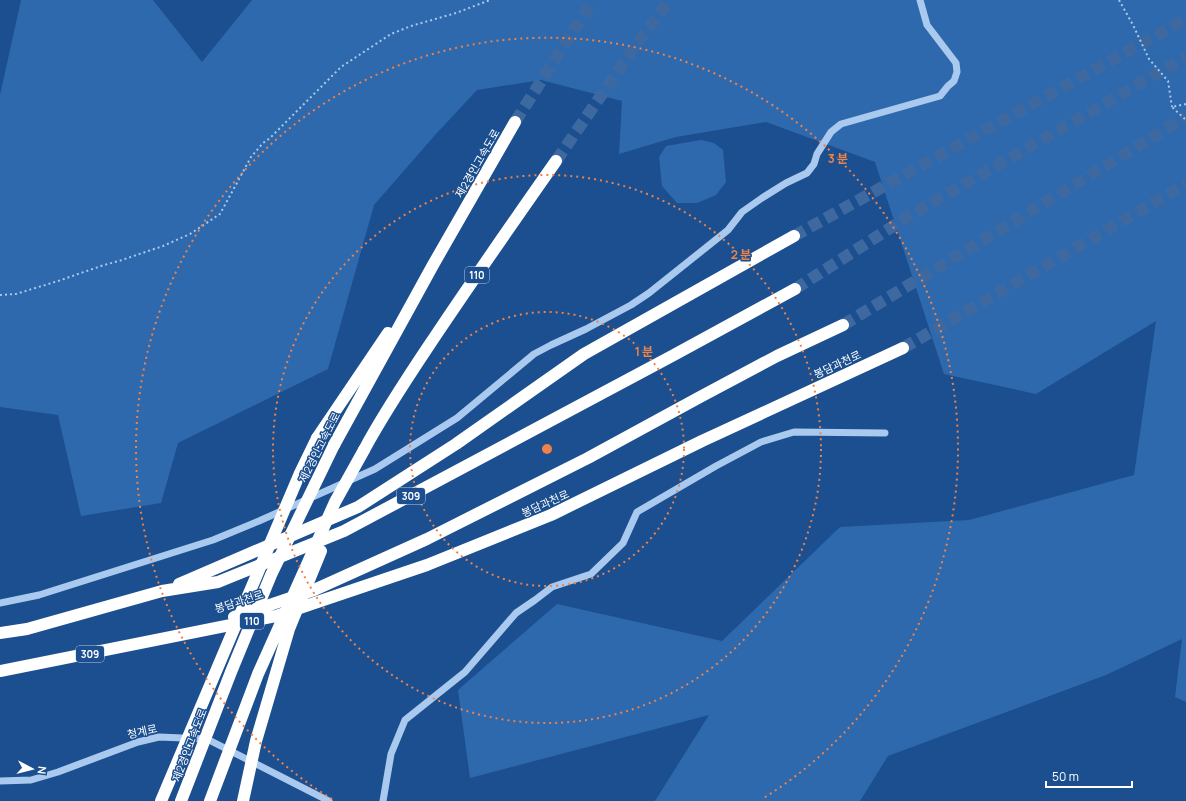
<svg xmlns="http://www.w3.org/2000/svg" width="1186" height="801" font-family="Manrope,'Noto Sans KR',sans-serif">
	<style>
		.green { fill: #2e69ad }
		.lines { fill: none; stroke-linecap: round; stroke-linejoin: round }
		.highway-tunnel { stroke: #3d69a0; stroke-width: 12; stroke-dasharray: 12 6; stroke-linecap: butt }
		.path { stroke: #a9c9ee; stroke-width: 2; stroke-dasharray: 2 3; stroke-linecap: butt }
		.minor { stroke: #a9c9ee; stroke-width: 7 }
		.highway { stroke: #fff; stroke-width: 12 }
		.highway-bridge { stroke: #fff; stroke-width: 12 }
		.ring { fill: none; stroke: #ee8249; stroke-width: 2; stroke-dasharray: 2 4 }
		.labels { text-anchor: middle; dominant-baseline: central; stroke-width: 3; stroke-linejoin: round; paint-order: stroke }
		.shield { fill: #1b4f8f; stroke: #bbcadd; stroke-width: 1 }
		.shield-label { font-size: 10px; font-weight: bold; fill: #fff }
		.street-label { font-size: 11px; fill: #fff; stroke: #1b4f8f }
		.centre { fill: #ee8249; stroke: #1b4f8f; stroke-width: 2 }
		.ring-label { font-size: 12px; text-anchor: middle; font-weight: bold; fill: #ee8249; stroke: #1b4f8f; stroke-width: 3; stroke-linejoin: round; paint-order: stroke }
	</style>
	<rect width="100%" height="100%" fill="#1b4f8f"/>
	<path class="green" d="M21 0H153L202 62 252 0H1186V702L1175 697 1182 639 1106 675 888 756 860 801H655L709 715 470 778 458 690 557 604 722 641 840 527 969 520 1134 475 1156 321 1036 394 944 374 875 162 766 122 676 137 619 154 622 101 541 80 477 90 436 134 374 205 328 369 178 443 161 503 81 516 58 415 0 407V95Z
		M701 140 714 143 723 150 726 182 716 195 697 203H677L662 186 659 157 666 146Z"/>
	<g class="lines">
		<path class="highway-tunnel" d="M515 122 593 0
			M556 161 631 52 669 0
			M794 236 1186 19
			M795 289 909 216 1186 57
			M843 325 1186 117
			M903 348 1186 184"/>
		<path class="path" d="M1119 0 1133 25 1149 59 1168 81 1172 107
			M1186 104 1172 107 1186 120
			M0 295 16 294 58 281 104 265 119 261 163 246 190 234 220 214 251 157 263 143 270 138 341 67 391 34 411 26 456 13 490 0"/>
		<path class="minor" d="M0 603 39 595 213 540 259 521 375 469 457 418 534 354 551 345 586 329 631 305 649 293 728 230 742 212 762 198 786 183 807 173 814 164 817 154 831 132 841 124 940 96 948 86 954 81 957 72 956 63 927 25 920 0
			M0 781 31 780 58 772 138 742 159 737 207 739 329 801
			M383 801 391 754 405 720 465 672 516 613 535 600 552 587 591 574 623 543 637 512 716 466 761 442 794 432 885 433"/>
		<path class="highway" d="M317 438 388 333
			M334 445 433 265 515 122
			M364 450C386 409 412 371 438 332 477 274 516 218 556 161
			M179 584 358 507 456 444 584 354 794 236
			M234 617 314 590 427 539 588 458 700 397 777 356 843 325
			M0 633 27 629 162 591 218 582 344 531 672 356 795 289
			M0 671 276 616 427 565 551 515 702 441 903 348"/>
		<path class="highway-bridge" d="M161 801 300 473 317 438
			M181 801 231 672 271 575 334 445
			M210 801 258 674 335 502 364 450
			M243 801 256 741 289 629 321 551"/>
	</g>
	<g class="ring">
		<circle cx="547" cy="449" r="137"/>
		<circle cx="547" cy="449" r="274"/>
		<path d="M332 799A411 411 0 1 1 762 799"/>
	</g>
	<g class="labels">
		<g class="shield">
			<rect x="465" y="267" width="24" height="16" rx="3"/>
			<rect x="397" y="488" width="28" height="16" rx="3"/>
			<rect x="240" y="613" width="24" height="16" rx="3"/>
			<rect x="76" y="646" width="28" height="16" rx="3"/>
		</g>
		<g class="shield-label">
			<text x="477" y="275">110</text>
			<text x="411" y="496">309</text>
			<text x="252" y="621">110</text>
			<text x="90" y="654">309</text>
		</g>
		<g class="street-label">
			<text transform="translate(477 163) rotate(-60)">제2경인고속도로</text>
			<text transform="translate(837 364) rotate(-25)">봉담과천로</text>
			<text transform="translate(319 447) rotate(-63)">제2경인고속도로</text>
			<text transform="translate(545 503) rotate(-24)">봉담과천로</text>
			<text transform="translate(239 601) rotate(-18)">봉담과천로</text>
			<text transform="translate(142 731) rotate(-13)">청계로</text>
			<text transform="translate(189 745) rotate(-69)">제2경인고속도로</text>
		</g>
	</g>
	<circle cx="547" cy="449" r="6" class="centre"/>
	<g class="ring-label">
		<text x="838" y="163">3 분</text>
		<text x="741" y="259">2 분</text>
		<text x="644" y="356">1 분</text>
	</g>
	<g transform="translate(32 769) rotate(97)" stroke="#1b4f8f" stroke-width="3" paint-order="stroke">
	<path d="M0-3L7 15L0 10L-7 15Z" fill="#ffffff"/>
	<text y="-6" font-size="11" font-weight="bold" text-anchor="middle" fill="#ffffff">N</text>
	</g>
	<path d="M1046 781v6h86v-6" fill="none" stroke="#ffffff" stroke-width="2"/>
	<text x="1052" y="781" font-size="12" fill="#ffffff" stroke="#1b4f8f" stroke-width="3" paint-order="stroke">50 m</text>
</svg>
